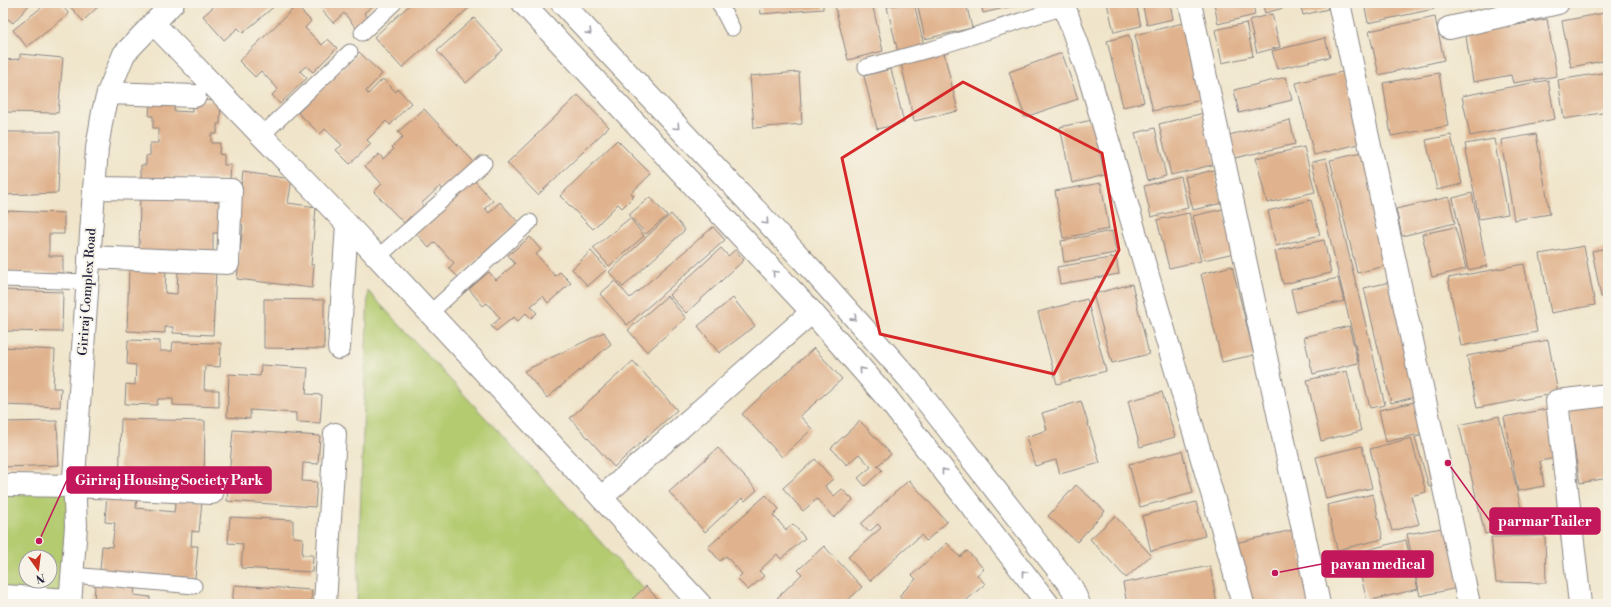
<svg xmlns="http://www.w3.org/2000/svg" width="1611" height="607" font-family="'Libre Bodoni',serif">
	<style>
		.green { fill: #b4cb70; stroke: #6b7656; fill-rule: evenodd }
		.building { fill: #e0b38e }
		.lines { fill: none; stroke-linecap: round; stroke-linejoin: round }
		.service-casing { stroke: #898482; stroke-width: 17 }
		.minor-casing { stroke: #898482; stroke-width: 24 }
		.tertiary-casing { stroke: #898482; stroke-width: 24 }
		.service { stroke: #fff; stroke-width: 15 }
		.minor { stroke: #fff; stroke-width: 22 }
		.tertiary { stroke: #fff; stroke-width: 22 }
		.oneway { stroke: #9c9ca7 }
		.marked { fill: none; stroke: #d62828; stroke-width: 3; stroke-linejoin: round }
		.labels { text-anchor: middle; dominant-baseline: central; stroke-width: 3.5; stroke-linejoin: round; paint-order: stroke }
		.street-label { font-size: 13px; fill: #22223b; stroke: #f7f3e8 }
		.leader { fill: none; stroke: #c2185b; stroke-width: 1.5 }
		.callout-dot { fill: #c2185b; stroke: #f7f3e8; stroke-width: 1.5 }
		.callout { fill: #c2185b; stroke: #c2185b; stroke-width: 1.5 }
		.callout-label { font-size: 14px; text-anchor: middle; font-weight: bold; fill: #fff }
	</style>
	<rect width="100%" height="100%" fill="#f7f3e8"/>
	<filter id="ink" filterUnits="userSpaceOnUse"><feTurbulence type="fractalNoise" baseFrequency=".025" numOctaves="2"/><feDisplacementMap in="SourceGraphic" scale="8" xChannelSelector="R" yChannelSelector="G"/><feConvolveMatrix kernelMatrix="1 2 1 2 8 2 1 2 1" color-interpolation-filters="sRGB"/></filter>
	<filter id="wash" filterUnits="userSpaceOnUse"><feTurbulence type="fractalNoise" baseFrequency=".012" numOctaves="4" result="noise"/><feDisplacementMap in="SourceGraphic" scale="16" xChannelSelector="R" yChannelSelector="G"/><feGaussianBlur stdDeviation="0.9" result="paint"/><feColorMatrix in="noise" values="0 0 0 0 0 0 0 0 0 0 0 0 0 0 0 0 0 1.4 0 .05"/><feComposite in="paint" operator="in"/></filter>
	<g filter="url(#wash)">
		<rect width="100%" height="100%" fill="#f0e5ca"/>
		<path class="green" d="M368 291 658 604H357Z
			M3 476 74 477 71 600 3 596ZM26 557H50V581H26Z"/>
		<g id="blocks">
			<path class="building" d="M3 3H31L13 23 3 15Z
				M47 3H60L69 14 27 47 13 30Z
				M67 3H102L83 21Z
				M218 3H278L243 33 238 28 224 40 203 16Z
				M316 3H376L364 13 368 18 356 28 344 13 333 23Z
				M412 3H469L471 6 402 68 374 37Z
				M760 3H823V9L761 14Z
				M854 3H872L883 51 848 60 835 7Z
				M907 3H914L924 46 898 52 887 7Z
				M917 3H966L972 28 925 39Z
				M981 3H1022V4L983 13Z
				M1107 3H1136L1141 26 1114 32Z
				M1142 3H1170L1173 19 1147 25Z
				M1214 3H1253L1255 15 1218 24Z
				M1262 3H1298V4L1265 13Z
				M1300 3H1326L1328 9 1303 15Z
				M1364 3H1432L1434 9 1368 23Z
				M296 6 311 21 305 28 322 45 328 39 337 48 313 72 306 66 300 71 307 78 280 104 272 95 278 89 261 71 255 77 239 61Z
				M1604 13 1608 33V60L1571 67 1562 21Z
				M1272 14 1280 47 1257 53 1249 20Z
				M1435 17 1444 60 1379 75 1369 31Z
				M474 18 503 50 466 83 437 51Z
				M1547 19 1557 76 1513 83 1511 75 1473 82 1465 30 1506 23 1507 27Z
				M1183 23 1201 100 1153 111 1135 35Z
				M1246 23 1253 56 1222 63 1215 30Z
				M1129 35 1144 102 1123 107 1107 41Z
				M1325 38 1330 57 1277 69 1272 51Z
				M359 52 382 74 366 91 368 94 383 79 396 92 398 89 411 103 390 125 386 121 367 140 371 144 350 164 336 150 342 145 325 129 320 134 298 113Z
				M944 53 958 111 914 121 901 63Z
				M1062 53 1078 99 1025 117 1009 72Z
				M20 54 63 58 58 113 3 112V60L20 59Z
				M891 69 904 123 877 129 864 76Z
				M1346 71 1363 143 1314 155 1296 83Z
				M799 72 802 124 754 128 750 76Z
				M1608 72V112L1564 119 1558 80Z
				M1439 73 1448 126 1391 136 1383 83Z
				M1286 77 1292 100 1239 113 1234 90Z
				M1548 80 1555 119 1470 136 1462 96Z
				M578 95 609 127 538 195 507 163Z
				M150 100H175L174 111 192 112V100L221 101 220 124H217V134H211V143H220L219 154 224 155V165H231L230 179 141 178V165H146V156L150 155V143H158V128H153V116H149Z
				M424 109 474 162 444 191 440 186 421 204 425 208 413 219 411 216 404 223 374 192 382 184 365 166 379 154 383 159 394 149 392 147 403 137 398 132Z
				M1204 113 1216 164 1171 175 1159 124Z
				M1092 120 1105 175 1072 183 1060 127Z
				M1290 120 1295 144 1235 158 1229 135Z
				M1155 128 1166 176 1147 181 1135 133Z
				M3 132H60L58 193 3 195Z
				M1536 134 1550 214 1514 220 1501 140Z
				M1451 135 1462 184 1437 190 1426 140Z
				M1494 139 1508 214 1479 219 1465 144Z
				M617 140 651 174 631 193 634 196 622 208 618 204 593 229 560 196Z
				M1304 147 1315 192 1267 203 1256 158Z
				M1366 152 1393 264 1357 273 1330 160Z
				M1326 159 1385 405 1370 408 1312 162Z
				M1214 170 1222 203 1193 210 1185 177Z
				M243 172 292 179 288 203 316 207 311 265H314L312 288 237 279 243 225 236 224Z
				M1181 177 1188 208 1151 217 1144 186Z
				M473 179 493 201 485 208 489 213 500 202 518 222 458 277 449 268 454 263 435 242 429 248 415 232Z
				M1101 183 1109 229 1063 238 1055 191Z
				M1472 193 1487 266 1468 270 1453 198Z
				M140 196 224 198 222 233H213V253L139 251Z
				M650 197 667 216 646 234 629 215Z
				M1449 197 1455 223 1402 236 1396 209Z
				M1311 200 1320 235 1276 246 1268 211Z
				M1223 209 1234 253 1204 260 1193 216Z
				M3 211 64 213V234H49V256H63V273L3 272Z
				M1189 213 1201 261 1169 268 1157 220Z
				M671 214 685 230 623 287 609 272Z
				M630 218 644 236 609 266 593 248Z
				M713 227 725 240 627 325 600 294 615 281 630 298Z
				M1455 227 1466 269 1432 277 1422 234Z
				M1112 231 1116 253 1064 262 1061 241Z
				M530 237 541 250 536 254 555 276 560 272 571 283 548 303 543 296 531 306 537 313 531 318 526 313 518 321 514 317 496 331 491 326 500 318 487 303 483 306 469 289 489 272 496 280 515 264 508 255Z
				M1324 240 1331 273 1283 284 1275 251Z
				M1584 246 1595 305 1551 313 1540 254Z
				M721 248 728 256 735 250 744 260 686 313 669 295Z
				M1608 248V296L1601 297 1592 251Z
				M591 251 607 269 588 286 572 269Z
				M1116 257 1119 274 1060 284 1057 267Z
				M1524 264 1537 332 1461 346 1448 278Z
				M1232 266 1254 355 1222 362 1201 274Z
				M129 268 166 269 165 293 177 294 178 269 216 270 213 335 173 333V327H165V333L127 331Z
				M1338 278 1344 301 1296 312 1291 289Z
				M1395 281 1419 396 1391 403 1364 288Z
				M1132 284 1149 354 1112 363 1093 294Z
				M3 290 63 292 62 332 3 331Z
				M667 296 686 318 647 352 628 330Z
				M733 298 755 326 719 353 698 326Z
				M264 299 324 300V349L264 348Z
				M1087 299 1106 371 1057 384 1038 312Z
				M1349 326 1358 363 1313 374 1304 337Z
				M604 332 611 344 547 398 524 371Z
				M128 340 160 341V351H172L173 342 221 343 220 367 205 366 204 390H219V407L173 405V399H158L157 405 125 404 126 384 135 385 136 365 127 364Z
				M1548 340 1558 393 1477 408 1467 356Z
				M3 347 55 350 53 388H61L60 407 3 405Z
				M814 348 842 379 800 416 812 429 782 457 742 414Z
				M633 361 677 410 614 467 570 418Z
				M261 365 308 368 306 394 322 395 320 423 296 422V413L250 410V419L227 417 229 374 260 376Z
				M1347 371 1361 431 1321 441 1307 380Z
				M1162 392 1175 437 1140 447 1128 401Z
				M1081 401 1100 463 1060 474 1056 460 1035 466 1026 437 1047 430 1042 413Z
				M1415 402 1423 433 1386 442 1379 410Z
				M1608 402V478L1580 483 1568 409Z
				M1547 409 1556 458 1540 461 1544 486 1518 491 1504 417Z
				M1499 416 1525 524 1485 534 1459 425Z
				M121 419 205 421 204 488 119 485Z
				M57 421 59 465 3 467V422Z
				M860 421 891 454 877 466 882 470 865 486 858 478 871 467 859 454 847 465 831 448Z
				M233 430 320 436 318 464 303 463 302 481 317 482 315 507 227 501Z
				M1428 434 1440 485 1429 487 1415 437Z
				M1411 438 1426 492 1411 496 1419 524 1392 531 1370 449Z
				M1362 446 1372 488 1326 499 1316 457Z
				M718 448 757 490 745 501 742 498 705 532 669 492Z
				M1182 451 1193 493 1140 507 1129 464Z
				M815 459 833 479 825 486 834 496 842 489 853 500 834 518 817 499 803 511 783 488Z
				M909 480 947 522 926 541 921 535 870 581 848 557 881 528 878 524 869 532 861 524Z
				M1076 485 1105 511 1077 542 1048 516Z
				M107 493 137 496 136 508 174 512 176 499 202 501 199 532 192 531 191 546H198L195 578 100 570 102 546 112 547 115 523 105 522Z
				M1373 494 1383 539 1337 550 1327 505Z
				M766 495 779 509 773 515 786 530 793 524 805 538 781 559 777 554 759 571 764 576 748 590 737 579 742 574 726 556 720 561 708 547Z
				M1196 502 1205 536 1151 551 1142 516Z
				M1115 516 1151 555 1126 578 1090 539Z
				M230 517 293 520V537L303 538 302 555H313L312 572 241 568 243 544 228 543Z
				M1448 527 1462 587 1420 596 1407 534Z
				M1297 529 1310 604H1249L1235 543Z
				M1545 536 1546 583 1496 582 1491 537Z
				M1406 540 1418 589 1367 601 1355 553Z
				M947 543 960 557 967 551 984 569 977 575 985 584 962 604H906L899 596 916 579 912 575Z
				M824 546 862 587 844 604H827L825 601 821 604H783L777 598 802 574 798 570Z
				M1210 566 1217 604H1127L1123 583Z
				M95 584 135 587 134 595 150 597V604H94Z
				M234 585 312 590 311 604H232Z
				M646 586 662 604H627Z"/>
		</g>
	</g>
	<g filter="url(#ink)">
		<use href="#blocks" fill-opacity="0" stroke="#898482" stroke-width="1"/>
		<g class="lines">
			<defs>
				<path id="service" d="M719 3 732 28
					M362 33 394 3
					M866 67 935 48 1064 7
					M262 135 350 52
					M378 257 484 163
					M3 279 87 282
					M430 313 530 222
					M72 575 194 586"/>
				<path id="minor" d="M1063 3 1089 76 1118 174 1222 527 1243 604
					M1190 3 1319 604
					M1339 3 1469 604
					M153 23 347 224 700 604
					M1449 28 1558 3
					M108 93 195 96
					M89 257 228 263 231 190 94 188
					M339 348 347 224
					M8 485 75 486 212 493
					M602 497 812 312
					M3 596 71 600
					M70 604 76 526 74 477 97 148 103 112 108 93 124 54 173 3
					M325 604 335 434
					M1580 604 1557 401 1608 395"/>
				<path id="tertiary" d="M523 3 812 312 887 398 1048 604
					M562 3 813 271 910 380 1072 588 1079 604"/>
			</defs>
			<use href="#service" class="service-casing"/>
			<use href="#minor" class="minor-casing"/>
			<use href="#tertiary" class="tertiary-casing"/>
			<use href="#service" class="service"/>
			<use href="#minor" class="minor"/>
			<use href="#tertiary" class="tertiary"/>
		</g>
		<defs><path id="oneway-chevron" d="M-2-3.5L2.5 0L-2 3.5" fill="none" stroke-width="1.6" stroke-linecap="round" stroke-linejoin="round"/></defs>
		<g class="oneway">
			<use href="#oneway-chevron" transform="translate(589 32) rotate(47)"/>
			<use href="#oneway-chevron" transform="translate(677 127) rotate(47)"/>
			<use href="#oneway-chevron" transform="translate(766 222) rotate(47)"/>
			<use href="#oneway-chevron" transform="translate(775 273) rotate(-133)"/>
			<use href="#oneway-chevron" transform="translate(854 318) rotate(48)"/>
			<use href="#oneway-chevron" transform="translate(862 370) rotate(-131)"/>
			<use href="#oneway-chevron" transform="translate(944 471) rotate(-128)"/>
			<use href="#oneway-chevron" transform="translate(1024 573) rotate(-128)"/>
		</g>
	</g>
	<path class="marked" d="M963 82 1102 153 1119 250 1054 374 880 334 842 158Z"/>
	<g class="labels">
		<g class="street-label">
			<text transform="translate(87 292) rotate(-86)">Giriraj Complex Road</text>
		</g>
	</g>
	<path class="leader" d="M39 541L67 480M1448 463L1490 521M1275 573L1322 564"/>
	<g class="callout-dot">
		<circle cx="39" cy="541" r="4"/>
		<circle cx="1448" cy="463" r="4"/>
		<circle cx="1275" cy="573" r="4"/>
	</g>
	<g class="callout">
		<rect x="67" y="467" width="204" height="26" rx="4"/>
		<rect x="1490" y="508" width="110" height="26" rx="4"/>
		<rect x="1322" y="551" width="111" height="26" rx="4"/>
	</g>
	<g class="callout-label">
		<text x="169" y="485">Giriraj Housing Society Park</text>
		<text x="1545" y="526">parmar Tailer</text>
		<text x="1378" y="569">pavan medical</text>
	</g>
	<rect width="1611" height="607" fill="none" stroke="#f7f3e8" stroke-width="16"/>
	<g transform="translate(38 569) rotate(166)"><circle r="19" fill="#f7f3e8" stroke="#a29fa3"/>
	<path d="M0-3L7 15L0 10L-7 15Z" fill="#c8321e"/>
	<text y="-6" font-size="11" font-weight="bold" text-anchor="middle" fill="#22223b">N</text>
	</g>
</svg>
